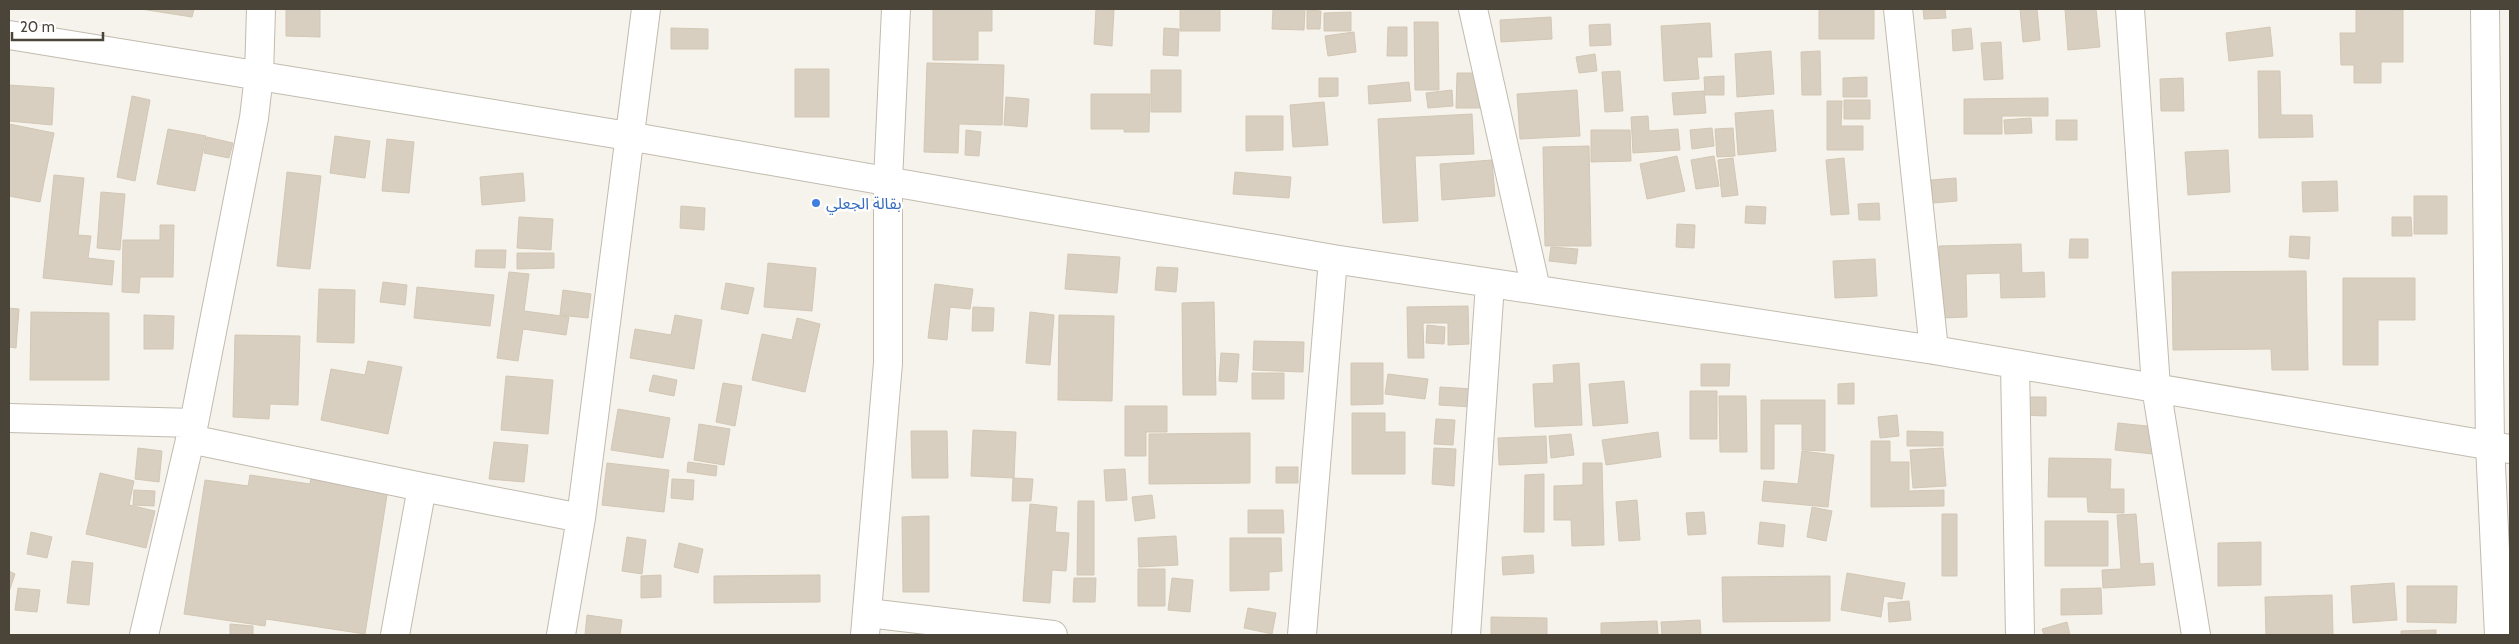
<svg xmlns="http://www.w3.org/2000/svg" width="2519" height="644" font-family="Cabin,'Noto Sans Arabic',sans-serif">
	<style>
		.building { fill: #d8cfc1; stroke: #d3c7b4 }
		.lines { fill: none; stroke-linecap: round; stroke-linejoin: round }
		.minor-casing { stroke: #c2bbae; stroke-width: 30 }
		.minor { stroke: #fff; stroke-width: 28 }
		.shop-dot { fill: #3f7fe0; stroke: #fff; stroke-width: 2 }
		.labels { text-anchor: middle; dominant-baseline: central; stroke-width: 5; stroke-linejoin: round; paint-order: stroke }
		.shop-label { font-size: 16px; fill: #366cbe; stroke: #fff; text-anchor: start }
	</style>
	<rect width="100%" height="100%" fill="#f6f3ec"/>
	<path class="building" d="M141 9H194L192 17Z
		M286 9H320V37L286 36Z
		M933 9H992V31H978V60H933Z
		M1096 9 1114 10 1112 46 1094 44Z
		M1180 9H1220V31H1180Z
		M1273 9H1305L1304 30 1272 29Z
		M1819 9H1874V39H1819Z
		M1923 9H1945L1946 18 1924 19Z
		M2020 9H2037L2040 40 2023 42Z
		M2065 9H2096L2100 47 2068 50Z
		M2356 9 2403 10V62H2381V83H2354V65H2341L2340 33H2356Z
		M1307 10 1321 11 1320 29H1307Z
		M1351 12V31H1324V13Z
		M1551 17 1552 39 1501 42 1500 20Z
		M1414 22H1438L1439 90H1415Z
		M1710 23 1712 57H1697L1699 79 1664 81 1661 26Z
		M1610 24 1611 45 1590 46 1589 25Z
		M1388 27H1407V56H1387Z
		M2270 27 2273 56 2229 61 2226 33Z
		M671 28 708 29V49H671Z
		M1164 28 1179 29 1178 56 1163 55Z
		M1971 28 1973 49 1953 51 1952 30Z
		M1354 32 1356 52 1328 56 1325 36Z
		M2001 42 2003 79 1984 80 1981 43Z
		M1771 51 1774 94 1737 97 1735 54Z
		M1820 51 1821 95H1802L1801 52Z
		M1595 54 1597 71 1579 73 1576 57Z
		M927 63 1004 65 1002 125 959 124 958 153 924 152Z
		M795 69H829V117H795Z
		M1151 70H1181V112H1151Z
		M1620 71 1623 111 1605 112 1602 72Z
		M2258 71H2280L2281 115H2312L2313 137 2259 138Z
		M1457 73H1480V108H1456Z
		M1724 76V95H1705L1704 77Z
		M1867 77V97H1843V78Z
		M1319 78H1338V96L1319 97Z
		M2183 78 2184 111H2161L2160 79Z
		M1409 82 1411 101 1369 104 1368 86Z
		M9 85 54 88 52 125 9 121Z
		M1452 90 1453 106 1428 108 1426 93Z
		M1577 90 1580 136 1520 139 1517 94Z
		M1704 91 1706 113 1674 115 1672 93Z
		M1091 94H1150L1149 132H1124V129H1091Z
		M132 96 150 100 135 181 117 177Z
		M1006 97 1029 99 1027 127 1004 125Z
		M2048 98V116H2002V134H1964V99Z
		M1844 100H1870V119H1844Z
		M1827 101H1842L1841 126H1863V150H1827Z
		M1324 102 1328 145 1293 147 1290 105Z
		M1773 110 1776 151 1738 155 1735 113Z
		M1472 114 1474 154 1415 156 1418 221 1383 223 1378 119Z
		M1246 116H1283V150L1246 151Z
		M1648 116 1649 131 1678 129 1680 150 1633 153 1631 117Z
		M2031 118 2032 133 2005 134 2004 120Z
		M2056 120H2077V140H2056Z
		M9 124 54 133 40 202 9 196Z
		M1712 128 1714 146 1692 149 1690 130Z
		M1733 128 1735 156 1717 157 1715 129Z
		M168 129 206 136 195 191 157 184Z
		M966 130 981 132 979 156 965 155Z
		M1591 130H1630L1631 161 1591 162Z
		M335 136 370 141 365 178 330 173Z
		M207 137 233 143 229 158 204 153Z
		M387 139 414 142 409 193 382 191Z
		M1589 146 1591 246H1545L1543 147Z
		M2228 150 2230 192 2188 195 2185 152Z
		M1677 156 1685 191 1647 199 1640 164Z
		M1714 156 1719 186 1696 189 1691 160Z
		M1733 158 1738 195 1722 197 1718 160Z
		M1844 158 1849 214 1831 215 1826 160Z
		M1492 160 1495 196 1442 200 1440 164Z
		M287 172 321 176 310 269 277 266Z
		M1235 172 1291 177 1289 198 1233 194Z
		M523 173 525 201 482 205 480 177Z
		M54 175 84 178 78 235 91 236 88 258 114 261 112 285 43 278Z
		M1956 178 1957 201 1933 203 1931 180Z
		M2337 181 2338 211 2303 212 2302 182Z
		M101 192 125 194 120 250 97 248Z
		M2414 196H2447V234H2414Z
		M1879 203 1880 220H1859L1858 204Z
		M681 206 705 208 704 230 680 228Z
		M1746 206 1766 207 1765 224 1745 223Z
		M519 217 553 219 551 250 517 248Z
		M2392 217H2411L2412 236H2392Z
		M1677 224 1695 225 1694 248 1676 247Z
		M160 225H174L173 277H140L139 293 122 292 123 240H160Z
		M2290 236 2310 237 2309 259 2289 257Z
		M2070 239H2088V258H2069Z
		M2021 244 2022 273 2044 272 2045 297 2001 298 2000 273 1966 274 1967 317 1941 318 1939 246Z
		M1551 247 1578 249 1576 264 1549 261Z
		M476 250H506L505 268 475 267Z
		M517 253H554V268L517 269Z
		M1068 254 1120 257 1117 293 1065 289Z
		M1875 259 1877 296 1835 298 1833 261Z
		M768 263 816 268 812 311 764 307Z
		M1157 267 1178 268 1176 292 1155 290Z
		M2306 271 2308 370H2272L2271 349 2173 350 2172 272Z
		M509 272 529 274 524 311 569 317 566 335 523 329 518 361 497 358Z
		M2343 278H2415V320H2378V365H2343Z
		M383 282 407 285 405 305 380 302Z
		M726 283 754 288 748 314 721 309Z
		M935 284 973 289 970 309 950 307 947 340 928 338Z
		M417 287 494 295 490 326 414 318Z
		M319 289 355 290 354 343 317 342Z
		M563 290 591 294 588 318 560 315Z
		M1214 302 1216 395H1183L1182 303Z
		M1468 306 1469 344 1448 345V323H1423L1424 358H1408L1407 307Z
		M973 307 994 308 993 331H972Z
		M9 308 19 309 16 348 9 347Z
		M31 312 109 313V380H30Z
		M1030 312 1054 315 1050 365 1026 363Z
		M144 315 174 316 173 349H144Z
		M675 315 702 320 694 369 630 358 635 329 671 335Z
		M1059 315 1114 316 1112 401 1058 400Z
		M797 318 820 324 805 392 752 380 762 334 792 340Z
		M1427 325 1445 327 1444 344 1426 343Z
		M235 335 300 336 298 405 270 404 269 419 233 417Z
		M1254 341 1304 342 1303 372 1253 370Z
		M1221 353 1239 354 1237 382 1219 381Z
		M368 361 402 367 388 434 321 420 331 369 365 375Z
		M1351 363H1383V404L1351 405Z
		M1579 363 1582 425 1535 427 1533 384 1554 383 1553 365Z
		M1701 364H1730L1729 386H1701Z
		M1252 373H1284V399H1252Z
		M1388 374 1428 379 1425 399 1385 394Z
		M653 375 677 380 674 396 649 391Z
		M506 376 553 380 548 434 501 430Z
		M1624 381 1628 423 1593 426 1589 384Z
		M723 383 742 386 735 426 716 422Z
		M1854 383V404H1838V384Z
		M1440 387 1473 389 1472 407 1439 405Z
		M1690 391H1717V439H1690Z
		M1719 396H1746L1747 452H1720Z
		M2020 397H2046V416L2019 415Z
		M1761 400H1825V451L1802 450V424H1774V469H1761Z
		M1125 406H1167V432H1146V456H1125Z
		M618 409 670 418 663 458 611 450Z
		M1352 413H1385V432H1405V474H1352Z
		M1897 415 1899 436 1880 438 1878 417Z
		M1436 419 1455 420 1453 445 1434 444Z
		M2118 423 2156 427 2153 454 2115 450Z
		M699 424 730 429 724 465 694 460Z
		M973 430 1016 432 1014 478 971 476Z
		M911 431H947L948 478H912Z
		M1907 431 1943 432V446H1907Z
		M1658 432 1661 457 1606 465 1602 440Z
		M1250 433V483L1149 484V434Z
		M1571 434 1574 455 1551 458 1549 436Z
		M1546 436 1547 463 1499 465 1498 438Z
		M1871 441H1890V462H1909V491L1944 490V506L1871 507Z
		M494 442 528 445 524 482 489 479Z
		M138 448 162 451 159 482 135 479Z
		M1434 448 1456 449 1454 486 1432 484Z
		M1943 448 1946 486 1913 488 1910 450Z
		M1802 451 1834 455 1828 507 1762 501 1764 481 1798 484Z
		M2049 458 2111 459 2110 489H2124V513L2088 512 2087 497H2048Z
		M688 462 717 466 716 476 687 472Z
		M607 463 669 470 664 512 602 505Z
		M1583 463H1602L1604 545 1572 546 1571 520H1554V486L1583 485Z
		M1276 467H1298V483H1276Z
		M1125 469 1127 500 1106 501 1104 470Z
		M100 473 134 481 129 505 155 511 146 548 86 534Z
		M1544 474V532H1524L1525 475Z
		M250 475 310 484 311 477 388 489 365 634 266 619 265 626 184 614 205 480 248 486Z
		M1013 478 1033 479 1031 501H1012Z
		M672 479 694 480 693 500 671 498Z
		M134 490 155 491 154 506 133 505Z
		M1152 495 1155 518 1135 521 1132 497Z
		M1637 500 1640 540 1619 541 1616 502Z
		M1078 501H1094V575H1077Z
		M1030 504 1057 507 1055 532 1069 533 1066 571 1052 570 1050 603 1023 601Z
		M1812 507 1832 511 1826 541 1807 537Z
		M1248 510H1283L1284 533H1248Z
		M1704 512 1706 534 1688 535 1686 513Z
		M1942 514H1957V576H1942Z
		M2136 514 2140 564 2153 563 2155 585 2103 588 2102 570 2121 569 2117 515Z
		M929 516V592H903L902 517Z
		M2045 521H2108V566H2045Z
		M1760 522 1785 525 1783 547 1758 544Z
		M31 532 52 537 47 558 27 554Z
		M1176 536 1178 565 1139 567 1138 538Z
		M627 537 646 540 642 574 622 571Z
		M1230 538H1281L1282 571 1269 572V590L1230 591Z
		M2261 542V585L2218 586V543Z
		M679 543 703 549 698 573 674 567Z
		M1533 555 1534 573 1503 575 1502 557Z
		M72 561 93 563 89 605 67 603Z
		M1138 569H1165V606H1138Z
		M9 571 15 574 9 592Z
		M1847 573 1905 583 1902 599 1884 596 1881 617 1841 610Z
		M661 575V597L641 598V576Z
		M820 575V602L714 603V576Z
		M1830 576V621L1723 622 1722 577Z
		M1074 578H1096L1095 602H1073Z
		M1172 578 1193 580 1190 612 1168 610Z
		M2394 583 2397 620 2353 623 2351 586Z
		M2407 586H2457L2456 623 2407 622Z
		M18 588 40 590 37 612 15 610Z
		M2101 588 2102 614 2061 615V589Z
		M2332 595 2333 635H2266L2265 597Z
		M1909 601 1911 620 1889 622 1888 603Z
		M1248 608 1276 613 1272 634 1244 628Z
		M587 615 622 620 620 635H585Z
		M1491 617 1547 618V635H1491Z
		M1700 620 1701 635H1662L1661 622Z
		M1657 621 1658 635H1601V623Z
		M2067 622 2070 635H2044L2042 629Z
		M230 624 253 626V635H230Z
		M2436 630V635H2401V631Z"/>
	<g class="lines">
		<defs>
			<path id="minor" d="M1473 9 1536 289
				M1898 9 1934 350
				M2130 9 2156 387 2196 635
				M2485 9 2490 445 2499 635
				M9 35 628 136 1333 259 1934 350 2510 449
				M2015 365 2020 635
				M9 418 194 423
				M190 439 422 487 581 518
				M868 613 1053 635
				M144 635 194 423 254 118 259 75 261 9
				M395 635 422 487
				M561 635 581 518 646 9
				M865 635 888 363V181L896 9
				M1302 635 1333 259
				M1466 635 1490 284"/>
		</defs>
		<use href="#minor" class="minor-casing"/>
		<use href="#minor" class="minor"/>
	</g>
	<circle class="shop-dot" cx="816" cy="203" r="5"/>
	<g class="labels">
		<g class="shop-label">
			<text x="826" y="203">بقالة الجعلي</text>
		</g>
	</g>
	<rect width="2519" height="644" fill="none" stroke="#4b4439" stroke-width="20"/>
	<path d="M12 32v8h91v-8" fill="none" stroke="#4b4439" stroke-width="2.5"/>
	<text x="20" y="32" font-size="15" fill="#4b4439" stroke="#ffffff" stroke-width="4" paint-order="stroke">20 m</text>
</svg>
